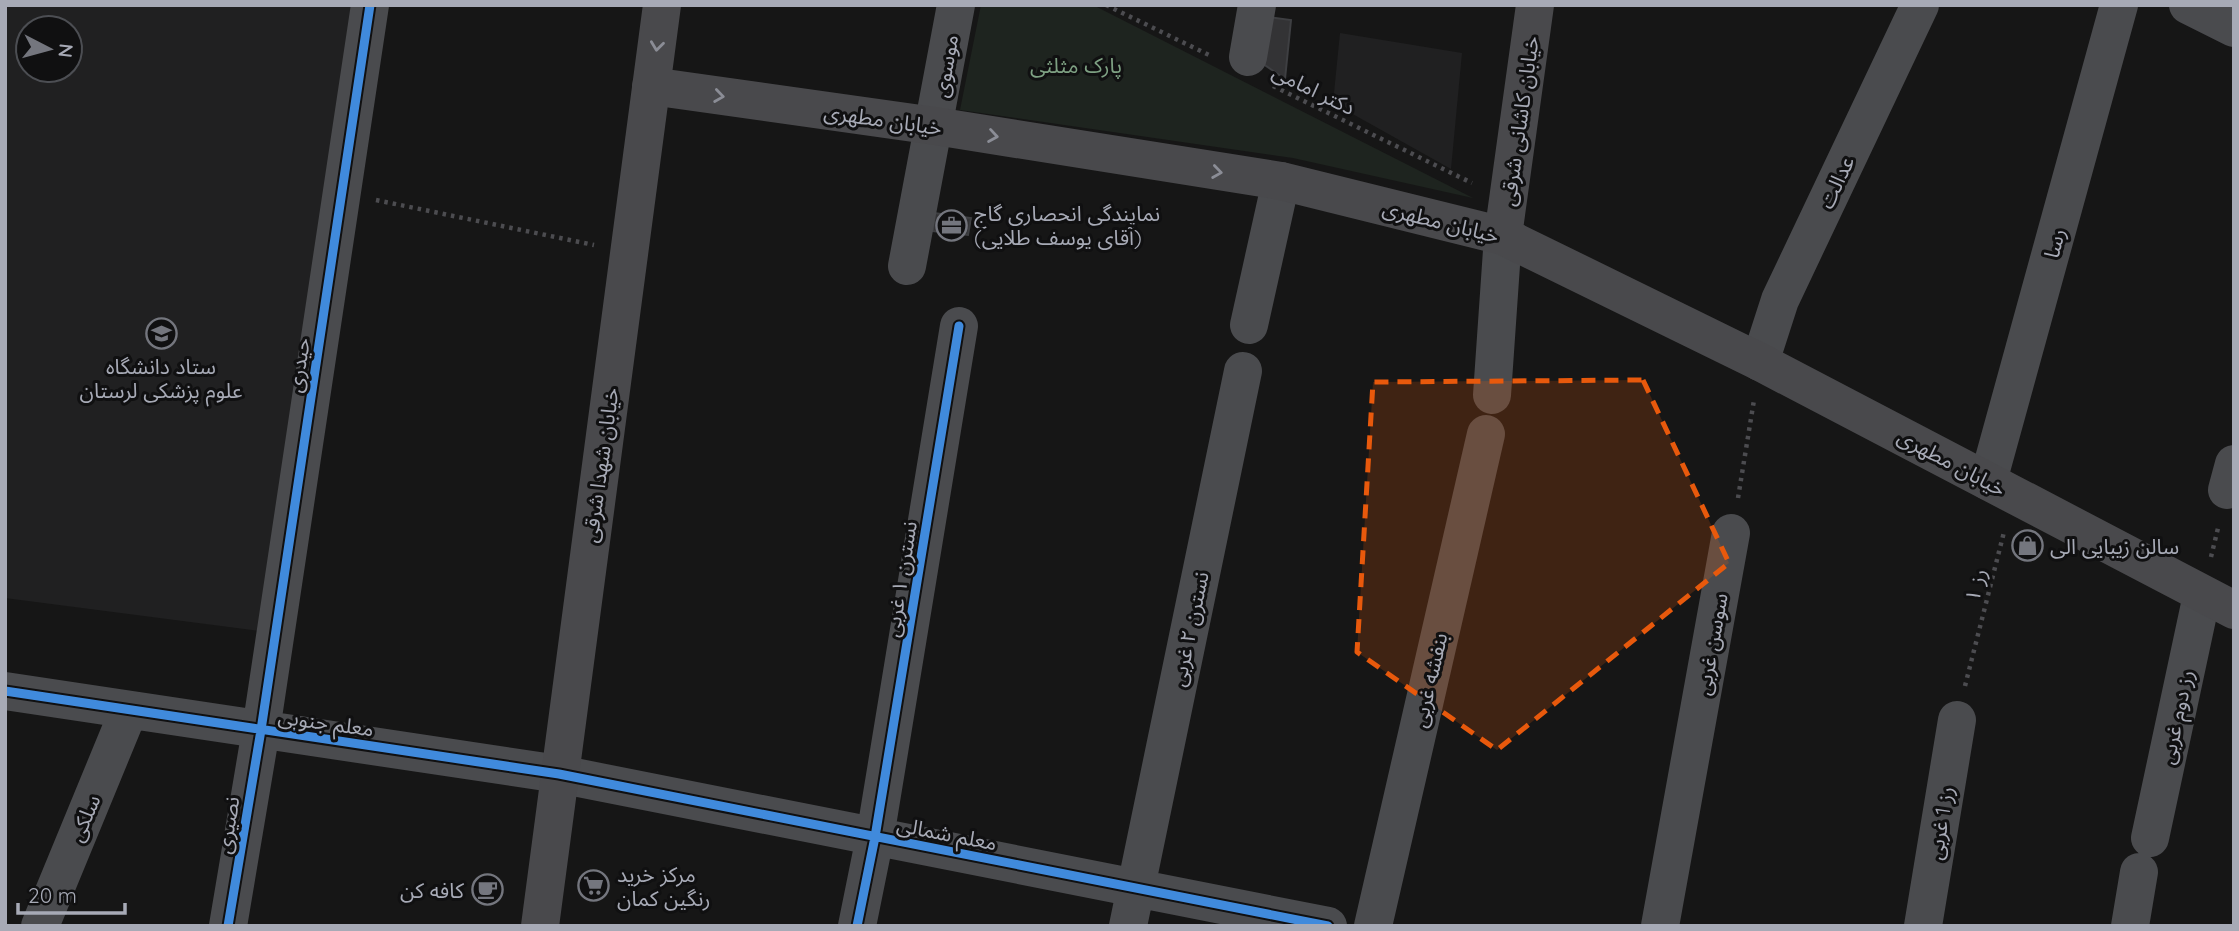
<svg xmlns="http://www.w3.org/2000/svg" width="2239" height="931" font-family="Quicksand,'Noto Sans Arabic',sans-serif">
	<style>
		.built { fill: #202021; fill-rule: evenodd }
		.green { fill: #1e241f }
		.building { fill: #333335; stroke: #3e3f42; stroke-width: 2 }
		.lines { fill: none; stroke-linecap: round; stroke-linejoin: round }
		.path { stroke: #4c4c50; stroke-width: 4.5; stroke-dasharray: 3.5 5; stroke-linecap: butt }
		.minor { stroke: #4a4b4e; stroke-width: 38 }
		.secondary { stroke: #49494c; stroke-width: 38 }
		.cycleway-casing { stroke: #101011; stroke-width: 13 }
		.cycleway { stroke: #408adc; stroke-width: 9 }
		.oneway { stroke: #8b8d96 }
		.marked { fill: #e8590c; fill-opacity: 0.2; stroke: #e8590c; stroke-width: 5; stroke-dasharray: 14 9; stroke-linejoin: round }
		.labels { text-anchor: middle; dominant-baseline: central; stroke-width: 6; stroke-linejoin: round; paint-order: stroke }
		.park-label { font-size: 21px; fill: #7ea183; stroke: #101011 }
		.street-label { font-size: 21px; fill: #a7aab6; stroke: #101011 }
		.poi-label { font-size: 21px; fill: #a7aab6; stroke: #101011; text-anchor: start }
	</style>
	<rect width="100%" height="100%" fill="#161616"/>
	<path class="built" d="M5 5H352L282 634 5 598ZM28 28H70V70H28Z
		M1340 33 1462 53 1451 169 1333 103Z"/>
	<path class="green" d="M981 5H1093L1473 198 1293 158 960 110Z"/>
	<path class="building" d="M1261 16 1291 20 1285 79 1256 59Z
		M934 213 971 218 968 235 933 231Z"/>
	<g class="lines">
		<path class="path" d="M1106 5 1211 56
			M1273 86 1472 183
			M376 200 594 245
			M1738 498 1754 400
			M2211 557 2219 524
			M1965 686 2004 532"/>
		<path class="minor" d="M2188 5 2234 28
			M1248 57 1257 5
			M907 266 956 5
			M1249 325 1281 181
			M1760 362 1780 300 1920 5
			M1492 395 1503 236
			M1988 481 2119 5
			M2227 490 2234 464
			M5 691 559 774 1328 926
			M2150 838 2202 595
			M40 926 129 710
			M228 926 261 730 370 5
			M857 926 875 837 959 326
			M1128 926 1243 371
			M1373 926 1486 434
			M1660 926 1731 533
			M1923 926 1957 720
			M2130 926 2139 872"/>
		<path class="secondary" d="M651 86 935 126 1281 181 1503 236 1760 362 2234 610
			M1503 236 1535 5
			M540 926 662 5"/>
		<defs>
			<path id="cycleway" d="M5 691 559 774 1328 926
				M228 926 261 730 370 5
				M857 926 875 837 959 326"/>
		</defs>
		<use href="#cycleway" class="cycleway-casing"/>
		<use href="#cycleway" class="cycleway"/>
	</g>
	<defs><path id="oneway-chevron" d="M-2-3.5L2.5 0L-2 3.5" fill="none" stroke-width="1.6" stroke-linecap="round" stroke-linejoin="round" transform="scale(1.75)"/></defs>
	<g class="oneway">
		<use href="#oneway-chevron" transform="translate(657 46) rotate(97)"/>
		<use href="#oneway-chevron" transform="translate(719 96) rotate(8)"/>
		<use href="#oneway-chevron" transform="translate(993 136) rotate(9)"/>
		<use href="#oneway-chevron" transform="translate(1217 172) rotate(8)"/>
	</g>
	<path class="marked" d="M1643 380 1729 563 1497 750 1357 652 1373 382Z"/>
	<defs>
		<symbol id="office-ring" viewBox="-11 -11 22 22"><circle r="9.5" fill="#101011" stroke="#74767e" stroke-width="1.5"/><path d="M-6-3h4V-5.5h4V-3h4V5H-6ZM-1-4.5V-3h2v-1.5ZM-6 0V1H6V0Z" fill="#74767e"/></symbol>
		<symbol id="university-ring" viewBox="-11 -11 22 22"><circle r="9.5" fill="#101011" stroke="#74767e" stroke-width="1.5"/><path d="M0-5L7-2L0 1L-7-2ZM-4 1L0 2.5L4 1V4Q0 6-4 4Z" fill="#74767e"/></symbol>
		<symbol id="shop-ring" viewBox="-11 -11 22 22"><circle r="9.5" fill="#101011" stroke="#74767e" stroke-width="1.5"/><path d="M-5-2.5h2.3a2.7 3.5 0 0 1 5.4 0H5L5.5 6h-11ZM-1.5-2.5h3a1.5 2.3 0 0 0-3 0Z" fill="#74767e"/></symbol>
		<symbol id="supermarket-ring" viewBox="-11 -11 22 22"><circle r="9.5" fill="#101011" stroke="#74767e" stroke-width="1.5"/><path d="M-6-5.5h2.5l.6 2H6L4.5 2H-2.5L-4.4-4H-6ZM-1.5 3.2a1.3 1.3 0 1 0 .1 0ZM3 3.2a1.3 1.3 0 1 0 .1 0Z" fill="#74767e"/></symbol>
		<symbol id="cafe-ring" viewBox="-11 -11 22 22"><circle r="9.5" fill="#101011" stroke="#74767e" stroke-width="1.5"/><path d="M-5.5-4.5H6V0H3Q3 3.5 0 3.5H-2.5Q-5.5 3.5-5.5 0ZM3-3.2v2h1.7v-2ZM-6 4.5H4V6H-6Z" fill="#74767e"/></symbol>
	</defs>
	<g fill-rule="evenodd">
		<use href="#office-ring" x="934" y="208" width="35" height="35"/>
		<use href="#university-ring" x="144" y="316" width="35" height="35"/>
		<use href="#shop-ring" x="2010" y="528" width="35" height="35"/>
		<use href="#supermarket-ring" x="576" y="868" width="35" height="35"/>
		<use href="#cafe-ring" x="470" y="872" width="35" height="35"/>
	</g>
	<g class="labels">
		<g class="park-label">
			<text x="1076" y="65">پارک مثلثی</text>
		</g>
		<g class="street-label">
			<text transform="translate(945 66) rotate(-80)">موسوی</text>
			<text transform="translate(1314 89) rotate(26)">دکتر امامی</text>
			<text transform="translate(883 119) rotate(8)">خیابان مطهری</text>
			<text transform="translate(1519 121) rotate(-82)">خیابان کاشانی شرقی</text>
			<text transform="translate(1836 182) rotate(-65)">عدالت</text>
			<text transform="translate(1441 221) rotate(14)">خیابان مطهری</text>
			<text transform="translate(2054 243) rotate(-75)">رسا</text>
			<text transform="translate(298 365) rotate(-81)">حیدری</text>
			<text transform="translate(1952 462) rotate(28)">خیابان مطهری</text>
			<text transform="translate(600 465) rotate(-82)">خیابان شهدا شرقی</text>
			<text transform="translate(900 579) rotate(-81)">نسترن ۱ غربی</text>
			<text transform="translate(1975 585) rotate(-76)">رز ۱</text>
			<text transform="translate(1189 629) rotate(-78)">نسترن ۲ غربی</text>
			<text transform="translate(1711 644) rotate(-80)">سوسن غربی</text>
			<text transform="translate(1429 680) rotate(-77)">بنفشه غربی</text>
			<text transform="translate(2176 717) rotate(-78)">رز دوم غربی</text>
			<text transform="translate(326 722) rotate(8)">معلم جنوبی</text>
			<text transform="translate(84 818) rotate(-67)">سلکی</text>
			<text transform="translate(1940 823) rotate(-81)">رز 1 غربی</text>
			<text transform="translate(227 825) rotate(-81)">نصیری</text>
			<text transform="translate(947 833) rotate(11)">معلم شمالی</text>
		</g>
		<g class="poi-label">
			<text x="974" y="213">نمایندگی انحصاری گاج<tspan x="974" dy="24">(آقای یوسف طلایی)</tspan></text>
			<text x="161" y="366" text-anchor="middle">ستاد دانشگاه<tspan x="161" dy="24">علوم پزشکی لرستان</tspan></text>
			<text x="2050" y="546">سالن زیبایی الی</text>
			<text x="617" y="874">مرکز خرید<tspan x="617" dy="24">رنگین کمان</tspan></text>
			<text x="464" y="890" text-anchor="end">کافه کن</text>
		</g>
	</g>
	<rect width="2239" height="931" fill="none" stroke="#a7aab6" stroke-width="14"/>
	<g transform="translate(49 49) rotate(96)"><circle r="33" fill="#101011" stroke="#4c4e53" stroke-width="2"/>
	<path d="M0-5L12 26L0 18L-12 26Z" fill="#74767e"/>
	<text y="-10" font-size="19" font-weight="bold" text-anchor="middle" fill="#a7aab6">N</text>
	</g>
	<path d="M18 903v10h107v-10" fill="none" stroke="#a7aab6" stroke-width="3.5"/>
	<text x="28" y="903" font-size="21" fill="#a7aab6" stroke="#101011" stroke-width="5" paint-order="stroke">20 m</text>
</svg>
